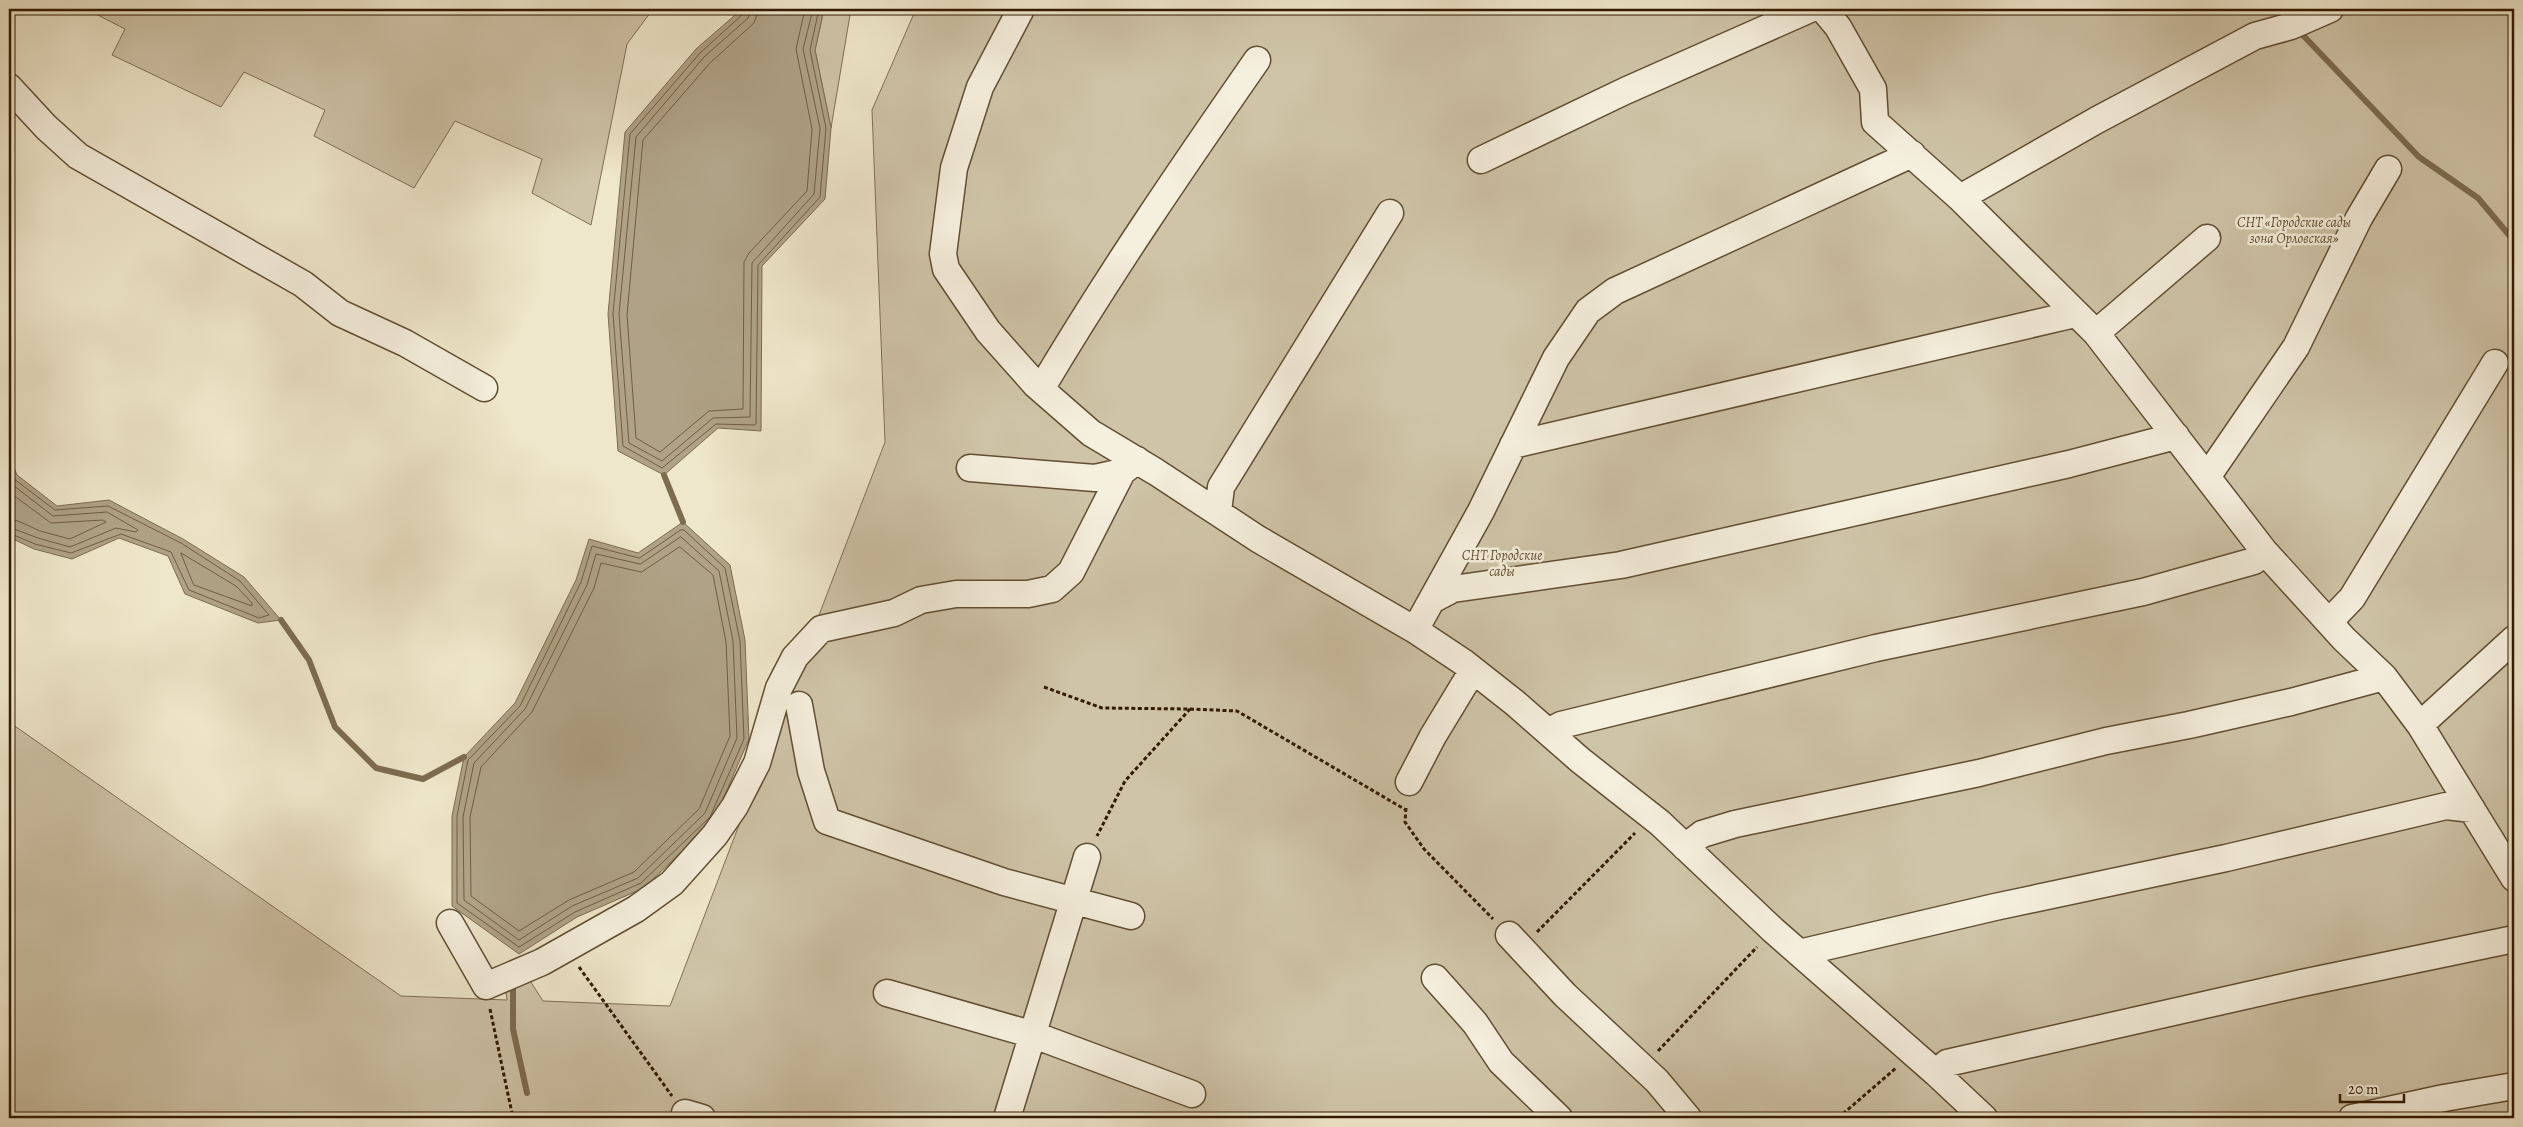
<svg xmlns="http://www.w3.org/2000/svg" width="2523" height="1127" font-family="Alegreya,serif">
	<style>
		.green { fill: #cfc4a8; stroke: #807054 }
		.water { fill: #afa286; stroke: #7d6c50 }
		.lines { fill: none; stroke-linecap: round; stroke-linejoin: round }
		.shore { stroke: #705e43; stroke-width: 1 }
		.stream { stroke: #7d6c50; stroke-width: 6 }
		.minor-casing { stroke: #614e33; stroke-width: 29 }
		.path { stroke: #321b00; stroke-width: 3; stroke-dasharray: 4 2.5; stroke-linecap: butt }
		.minor { stroke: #f5efdd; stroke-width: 26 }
		.labels { text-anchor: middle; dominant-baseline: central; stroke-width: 5; stroke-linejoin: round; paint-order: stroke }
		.park-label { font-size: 14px; font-style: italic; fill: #614e32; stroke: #f5efdd }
	</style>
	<rect width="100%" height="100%" fill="#efe7cb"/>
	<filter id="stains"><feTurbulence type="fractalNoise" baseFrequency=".004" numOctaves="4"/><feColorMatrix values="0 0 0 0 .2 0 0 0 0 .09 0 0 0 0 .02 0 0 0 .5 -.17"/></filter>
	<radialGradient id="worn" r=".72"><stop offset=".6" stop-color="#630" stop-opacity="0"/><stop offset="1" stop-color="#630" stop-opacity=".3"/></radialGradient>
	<path class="green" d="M86 9H653L627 44 591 225 532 193 542 159 455 121 414 188 314 136 325 110 244 72 221 107 112 55 125 29Z
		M824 9H851L831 128 815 50Z
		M916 9H2514V1118H9V722L401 996 507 1000 505 984 529 979 543 1001 670 1006 885 442 872 110Z"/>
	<path class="water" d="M742 9H824L815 50 831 128 825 199 762 266 761 431 718 428 664 475 618 451 608 314 625 132 696 49Z
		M9 455 17 475 57 506 109 500 183 539 244 577 281 620 258 623 185 594 168 556 119 538 72 559 34 549 9 537Z
		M683 522 730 565 745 640 749 739 714 820 644 888 577 917 519 954 452 906V816L464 757 515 703 576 580 589 539 638 553Z"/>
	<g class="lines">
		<path class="shore" d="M745 9 743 14 700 53 630 134 613 314 623 446 662 468 716 424 754 425 756 424 758 265 820 197 826 128 810 50 819 9
			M751 9 748 18 704 57 636 137 619 314 629 443 662 461 713 418 750 417 752 263 814 194 820 128 803 49 813 9
			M759 9 754 23 710 63 643 140 627 315 636 438 660 452 709 411 743 409 744 262 749 253 807 191 812 129 796 49 805 9
			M9 468 14 479 55 510 108 506 181 543 240 581 269 615 259 618 189 590 171 552 121 534 71 553 35 544 9 533
			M9 482 53 516 107 512 138 530 136 532 116 528 70 547 38 538 9 527
			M9 492 51 523 103 520 106 522 70 539 40 531 18 521 9 519
			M681 530H684L725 568 740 641 744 739 710 817 641 883 575 912 519 947 457 903V816L468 760 520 706 581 582 592 546 639 558Z
			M681 537 719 571 733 641 737 738 705 813 638 878 572 906 519 940 464 900 463 817 474 763 525 709 587 585 596 554 640 564Z
			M680 547 713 575 726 642 730 736 699 809 634 872 569 900 519 931 471 896 470 817 481 767 532 712 594 588 601 563 641 572Z
			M181 553 236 586 252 603V606L194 585Z"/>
		<path class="stream" d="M2298 30 2419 157 2478 198 2514 241
			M664 475 683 522
			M281 620 309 660 335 727 376 768 423 779 464 757
			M513 981V1029L527 1093"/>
		<defs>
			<path id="minor" d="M1021 9 980 87 954 168 943 254 946 269 988 331 1036 385 1091 433 1156 472 1258 539 1415 630
				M1823 9 1838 27 1873 89 1875 122 1960 198 2096 333 2264 551 2344 639 2384 677 2420 725 2514 878
				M9 87 46 127 78 156 303 284 340 313 405 343 484 388
				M1912 154 1615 291 1588 311 1556 358 1481 511 1415 630 1463 662 1515 703 1580 760 1660 823 1773 930 1936 1073 1984 1118
				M1481 160 1625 91 1810 9
				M1960 198 2097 120 2255 36 2291 26 2330 9
				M2096 333 2207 238
				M1041 389C1108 276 1182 168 1257 60
				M1513 445 2075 314
				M970 468 1095 478 1122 472
				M2207 477 2296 347 2359 218 2388 169
				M1218 512 1221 487 1390 213
				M1432 600 1453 589 1621 565 2069 464 2176 436
				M2329 622 2352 598 2495 363
				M799 705 811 771 827 821 1004 882 1131 916
				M2420 725 2514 639
				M1548 732 1561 725 1876 648 2143 592 2254 561 2264 551
				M1409 782 1433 736 1473 670
				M1685 847 1702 834 1735 824 1979 773 2106 741 2189 725 2291 702 2384 677
				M450 923 486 986 542 962 636 909 672 883 715 835 735 806 757 763 779 688 795 657 821 629 894 613 921 600 956 594H1028L1052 589 1071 572 1122 472 1137 460
				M1509 935 1565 995 1657 1081 1688 1118
				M1799 953 1995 907 2226 858 2446 806 2472 809
				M1435 978 1475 1023 1501 1062 1559 1118
				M887 993 1034 1035 1192 1094
				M1936 1073 1947 1063 2302 983 2514 939
				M685 1113 702 1118
				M1007 1118 1087 857
				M2352 1118 2444 1098 2514 1086"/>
		</defs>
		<use href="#minor" class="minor-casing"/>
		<path class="path" d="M1044 687 1102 708 1190 709 1125 781 1097 836
			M1190 709 1237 711 1406 810
			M1406 808 1405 822 1424 849 1493 919
			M1537 932 1635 833
			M579 967 672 1096
			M490 1009 513 1118
			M1658 1051 1757 947
			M1838 1118 1896 1068"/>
		<use href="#minor" class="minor"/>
	</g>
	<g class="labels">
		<g class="park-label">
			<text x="2294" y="222">СНТ «Городские сады<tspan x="2294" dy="16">зона Орловская»</tspan></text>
			<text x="1502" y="555">СНТ Городские<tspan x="1502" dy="16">сады</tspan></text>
		</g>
	</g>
	<rect width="2523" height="1127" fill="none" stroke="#efe7cb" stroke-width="30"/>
	<rect x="10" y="10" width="2503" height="1107" fill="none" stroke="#321b00" stroke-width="2.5"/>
	<rect x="15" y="15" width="2493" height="1097" fill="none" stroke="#321b00"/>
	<path d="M2340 1094v8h64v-8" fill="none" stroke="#321b00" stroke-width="2.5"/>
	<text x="2348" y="1094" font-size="15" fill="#321b00" stroke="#f5efdd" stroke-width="4" paint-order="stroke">20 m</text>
	<rect width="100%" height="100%" filter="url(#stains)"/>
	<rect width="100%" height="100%" fill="url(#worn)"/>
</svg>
